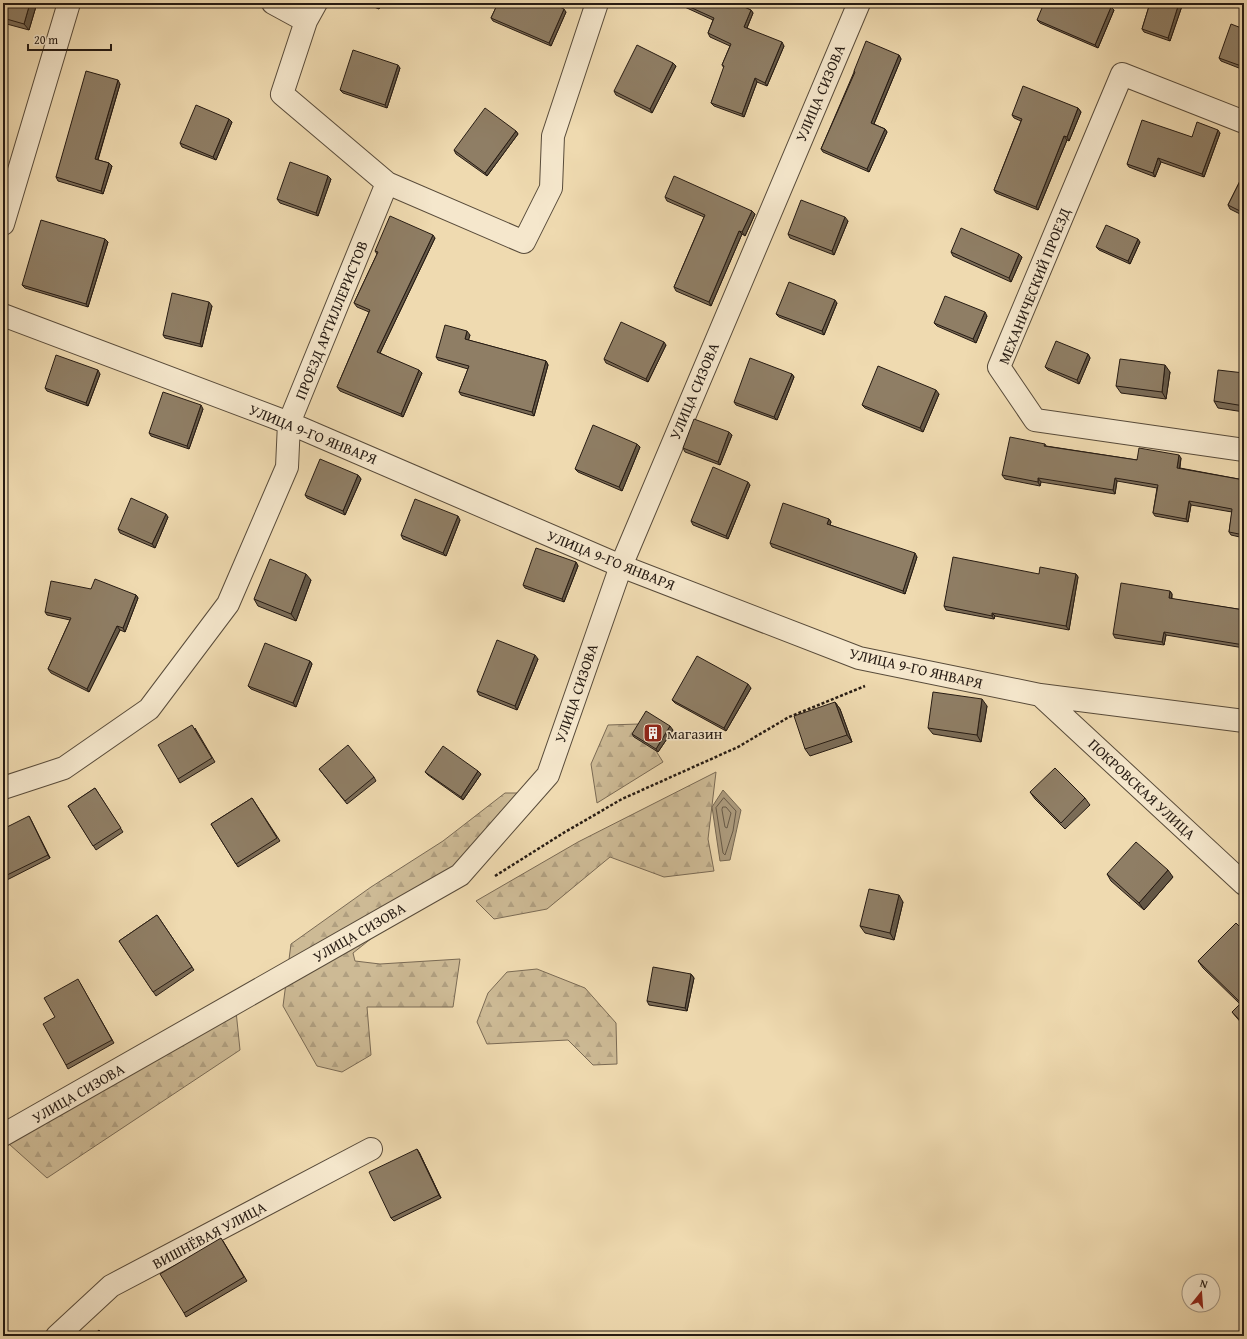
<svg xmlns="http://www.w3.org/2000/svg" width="1247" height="1339" font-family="'Gentium Book Plus',serif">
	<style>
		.forest { fill: url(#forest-firs); stroke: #7a6a54 }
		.water { fill: #ab997b; stroke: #766751 }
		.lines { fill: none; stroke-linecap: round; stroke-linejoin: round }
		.shore { stroke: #685a47; stroke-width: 1 }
		.minor-casing { stroke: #584b3a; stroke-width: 24 }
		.path { stroke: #261b13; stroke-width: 2.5; stroke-dasharray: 3 2; stroke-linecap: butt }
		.minor { stroke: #f5e7cc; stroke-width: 22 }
		.wall { fill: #7b6c57; stroke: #261b13 }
		.shaded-wall { fill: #645847; stroke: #261b13 }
		.building { fill: #8f7e65; stroke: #261b13 }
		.labels { text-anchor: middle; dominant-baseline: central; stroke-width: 3; stroke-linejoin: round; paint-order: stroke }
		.street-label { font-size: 15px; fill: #261b13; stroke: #f5e7cc }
		.poi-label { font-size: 15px; fill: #261b13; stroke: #f5e7cc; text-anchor: start }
	</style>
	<defs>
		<pattern id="forest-firs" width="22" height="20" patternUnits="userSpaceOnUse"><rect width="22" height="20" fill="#cdba95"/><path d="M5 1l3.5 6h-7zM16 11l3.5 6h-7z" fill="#b09f80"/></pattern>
	</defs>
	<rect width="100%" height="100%" fill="#efdab0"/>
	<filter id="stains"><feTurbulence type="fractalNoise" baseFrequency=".005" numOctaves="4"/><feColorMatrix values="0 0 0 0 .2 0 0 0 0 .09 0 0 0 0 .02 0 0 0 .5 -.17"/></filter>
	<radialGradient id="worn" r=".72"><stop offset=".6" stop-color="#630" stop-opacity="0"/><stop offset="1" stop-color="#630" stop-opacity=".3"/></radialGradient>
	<path class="forest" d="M639 724 663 762 597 803 591 764 608 725Z
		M716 772 708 839 714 871 664 877 610 857 547 909 494 919 476 901 578 842Z
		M505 793H517L468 862 353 953 355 961 380 964 460 959 453 1007H367L371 1055 342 1072 317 1066 283 1006 291 944 371 887 443 841Z
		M537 969 585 988 616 1023 617 1064 593 1065 568 1040 487 1044 477 1022 488 993 507 972Z
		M236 1011 240 1050 47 1178 9 1144Z"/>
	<path class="water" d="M723 790 741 810 730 860 720 861 712 807Z"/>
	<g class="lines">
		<path class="shore" d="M724 798 736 811 733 831 725 855 723 853 716 808Z
			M723 807H726L731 813 727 828 725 827 722 810Z"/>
		<defs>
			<path id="minor" d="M273 3 306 21
				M316 3 306 21 282 94 387 183 524 242 551 188 553 136 597 3
				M1244 122 1122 74 999 367 1035 420 1244 450
				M3 224 69 3
				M3 315 289 423 621 566 859 658 1040 695 1244 721
				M1040 695 1244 884
				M3 788 64 768 149 709 228 604 287 467 289 423 387 183
				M3 1135 460 875 548 775 621 566 859 3
				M57 1336 111 1286 371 1149"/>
		</defs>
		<use href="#minor" class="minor-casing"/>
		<path class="path" d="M495 876 565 832 622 799 738 747 789 717 865 686"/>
		<use href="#minor" class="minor"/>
	</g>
	<path class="wall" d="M3 3H37L29 30 3 23Z
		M364 3H382L379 9Z
		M498 3H558L557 6 566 12 551 46 493 21 491 18Z
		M676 3H735L751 10 753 13 747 28 784 46 767 86 757 82 744 117 714 106 711 103 724 68 722 65 730 46 710 37 708 33 713 20Z
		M1150 3H1183L1170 41 1144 32 1142 29Z
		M1114 10 1098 48 1040 23 1037 20Z
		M1244 29V70L1221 61 1219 58Z
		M899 55 901 59 874 124 885 129 887 132 869 172 823 152 821 149 854 72V71Z
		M673 63 676 66 652 113 616 95 614 91Z
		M400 68 387 108 343 93 340 90Z
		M120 84 98 160 109 163 112 166 103 194 58 181 56 177Z
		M1078 108 1081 112 1069 141 1067 140 1038 210 996 193 994 190 1021 121 1014 118 1012 115Z
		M232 122 216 160 182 147 180 143Z
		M516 131 518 134 487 176 456 154 454 150Z
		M1220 133 1204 177 1161 162 1155 177 1129 167 1127 164 1192 137Z
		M1244 173V216L1230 209 1228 205Z
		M328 176 331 179 318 216 280 203 277 199Z
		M665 197 752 211 755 214 745 236 742 234 711 306 676 291 674 287 704 217 667 201Z
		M848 221 834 255 790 238 788 234Z
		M435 238 380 353 422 373 403 417 340 391 337 387 369 312 357 307 354 303 377 254 375 251Z
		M108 242 88 307 25 288 22 285Z
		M1140 242 1130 264 1099 250 1096 247Z
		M951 252 1022 257 1011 282 953 256Z
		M837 303 824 335 779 317 776 314Z
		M212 306 202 347 165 338 163 335Z
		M987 316 976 343 937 326 934 323Z
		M470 335 468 340 546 361 548 365 534 416 461 395 459 392 468 369 438 360 436 357Z
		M666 345 648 382 606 363 604 359Z
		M1088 354 1090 358 1079 384 1048 370 1045 367Z
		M1170 372 1166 399 1121 393 1116 386Z
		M1244 373V412L1218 408 1214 401Z
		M100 374 88 406 47 391 45 388Z
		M792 374 794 377 777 420 736 405 734 402Z
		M939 394 923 432 865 408 862 405Z
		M203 409 189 449 151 436 149 433Z
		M732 435 720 465 685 452 683 448Z
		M1045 444 1046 446 1137 460 1181 458 1180 468 1244 480V538L1231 535 1229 532 1232 512 1191 505 1188 522 1155 516 1153 513 1157 488 1117 481 1115 494 1041 482 1040 486 1005 479 1002 475Z
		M640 447 622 491 578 472 575 469Z
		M358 475 361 479 345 515 307 498 305 495Z
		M750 485 728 539 693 525 691 521Z
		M168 517 155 548 120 533 118 529Z
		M829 519 831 522 830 525 917 557 905 594 772 547 770 543Z
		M460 520 446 556 403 539 401 535Z
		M576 562 578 566 564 602 525 588 523 585Z
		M1039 574H1076L1078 577 1069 630 995 616 994 619 946 610 944 606Z
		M311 580 296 621 258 606 254 599Z
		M91 589 136 595 138 598 125 632 120 630 89 692 51 673 48 669 70 620 47 615 45 612Z
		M1170 591 1172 594V599L1244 610V648L1166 635 1164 645 1115 638 1113 634Z
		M538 659 517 710 479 695 477 691Z
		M310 661 312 664 296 707 251 689 248 686Z
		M751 688 726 731 675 703 672 700Z
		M835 702 840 709 852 742 810 756 805 749Z
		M987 706 981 742 933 734 928 728Z
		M195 728 215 762 180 783 178 779Z
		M673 730 658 752 634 737 632 734Z
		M319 769 374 777 376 781 347 804Z
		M478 771 481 774 463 800 428 775 425 772Z
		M95 788 123 832 96 850 68 806Z
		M1030 792 1085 798 1090 805 1065 829 1035 799Z
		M252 798 280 841 238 867 211 824Z
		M31 820 50 858 3 882V829Z
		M1107 874 1173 877 1144 910 1111 881Z
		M903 902 894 940 865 933 860 926Z
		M157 915 194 970 156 996 119 941Z
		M1244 931V1026L1237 1018 1232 1012 1240 1004 1203 968 1198 961Z
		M691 974 694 978 687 1011 649 1005 647 1001Z
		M80 983 114 1043 68 1069 66 1065Z
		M419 1152 441 1198 394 1221 391 1218Z
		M223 1241 247 1281 186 1317 184 1313Z"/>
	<path class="shaded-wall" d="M30 3H37L29 30 24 24Z
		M378 3H382L379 9 377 6Z
		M554 3H558L556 7 554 4Z
		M1179 3H1183L1170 41 1168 38Z
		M1111 7 1114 10 1098 48 1095 45Z
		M564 9 566 12 551 46 549 43Z
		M751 10 753 13 746 30 744 27Z
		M782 42 784 46 767 86 765 83Z
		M899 55 901 59 873 126 871 123Z
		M673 63 676 66 652 113 650 109Z
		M398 65 400 68 387 108 385 105Z
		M755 78 757 82 744 117 742 114Z
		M118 80 120 84 97 162 95 159Z
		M1078 108 1081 112 1069 141 1067 137Z
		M229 119 232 122 216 160 213 157Z
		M885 129 887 132 869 172 867 169Z
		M1218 130 1220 133 1204 177 1202 174Z
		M516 131 518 134 487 176 485 173Z
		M1064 136 1067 140 1038 210 1036 207Z
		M1158 158 1161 162 1155 177 1153 173Z
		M109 163 112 166 103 194 101 191Z
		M328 176 331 179 318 216 316 213Z
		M752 211 755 214 745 236 742 232Z
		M845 217 848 221 834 255 832 251Z
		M739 231 742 234 711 306 709 302Z
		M433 235 435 238 379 355 377 352Z
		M105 239 108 242 88 307 86 304Z
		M1138 239 1140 242 1130 264 1128 261Z
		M1019 254 1022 257 1011 282 1009 278Z
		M835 300 837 303 824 335 822 331Z
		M209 302 212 306 202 347 200 344Z
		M985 312 987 316 976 343 973 339Z
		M467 331 470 335 468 342 465 339Z
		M664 342 666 345 648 382 646 379Z
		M1088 354 1090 358 1079 384 1077 380Z
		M546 361 548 365 534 416 532 412Z
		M1165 365 1170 372 1166 399 1162 392Z
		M98 370 100 374 88 406 86 403Z
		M419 370 422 373 403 417 401 414Z
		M792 374 794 377 777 420 774 417Z
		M936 390 939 394 923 432 920 428Z
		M201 405 203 409 189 449 187 446Z
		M729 432 732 435 720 465 718 462Z
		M637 444 640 447 622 491 619 487Z
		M1179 455 1181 458 1179 471 1177 468Z
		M358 475 361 479 345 515 343 511Z
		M1038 478 1041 482 1040 486 1038 482Z
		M1115 478 1117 481 1115 494 1113 490Z
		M748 482 750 485 728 539 726 536Z
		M1189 501 1191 505 1188 522 1186 519Z
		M166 514 168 517 155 548 152 544Z
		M458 516 460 520 446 556 443 553Z
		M829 519 831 522 829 527 827 524Z
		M915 553 917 557 905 594 903 591Z
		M576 562 578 566 564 602 562 599Z
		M306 574 311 580 296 621 291 614Z
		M1076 574 1078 577 1069 630 1066 626Z
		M1170 591 1172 594 1171 602 1169 598Z
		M136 595 138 598 125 632 123 628Z
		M992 613 995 616 994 619 992 616Z
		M117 626 120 630 89 692 87 689Z
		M1164 632 1166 635 1164 645 1162 642Z
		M535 655 538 659 517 710 515 706Z
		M310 661 312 664 296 707 293 703Z
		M748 684 751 688 726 731 724 728Z
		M982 699 987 706 981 742 977 735Z
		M835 702 840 709 852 742 847 735Z
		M670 726 673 730 658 752 656 749Z
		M478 771 481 774 463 800 461 797Z
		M29 816 50 858 48 855Z
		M1168 870 1173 877 1144 910 1139 903Z
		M899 895 903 902 894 940 890 933Z
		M691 974 694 978 687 1011 685 1008Z
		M417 1149 419 1152 441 1198 439 1195Z"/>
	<path class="building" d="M3 3H30L24 24 3 18Z
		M370 3H378L377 6Z
		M498 3H554V4L564 9 549 43 491 18Z
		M681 3H735L751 10 744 27 782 42 765 83 755 78 742 114 711 103 724 66 722 65 731 44 708 33 714 18Z
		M1044 3H1103L1111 7 1095 45 1037 20Z
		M1150 3H1179L1168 38 1142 29Z
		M1231 24 1244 29V67L1219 58Z
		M866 41 899 55 871 123 885 129 867 169 821 149 855 72 854 71Z
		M637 45 673 63 650 109 614 91Z
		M353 50 398 65 385 105 340 90Z
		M86 71 118 80 95 159 109 163 101 191 56 177Z
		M1023 86 1078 108 1067 137 1064 136 1036 207 994 190 1022 119 1012 115Z
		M196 105 229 119 213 157 180 143Z
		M485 108 516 131 485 173 454 150Z
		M1142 120 1192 137 1197 122 1218 130 1202 174 1158 158 1153 173 1127 164Z
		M290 162 328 176 316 213 277 199Z
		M1244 173V213L1228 205Z
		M674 176 752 211 742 232 739 231 709 302 674 287 705 215 665 197Z
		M801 200 845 217 832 251 788 234Z
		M390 216 433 235 377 352 419 370 401 414 337 387 370 310 354 303 378 252 375 251Z
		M41 220 105 239 86 304 22 285Z
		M1106 225 1138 239 1128 261 1096 247Z
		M961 228 1019 254 1009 278 951 252Z
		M789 282 835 300 822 331 776 314Z
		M172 293 209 302 200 344 163 335Z
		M945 296 985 312 973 339 934 323Z
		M621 322 664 342 646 379 604 359Z
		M445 325 467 331 465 339 546 361 532 412 459 392 469 366 436 357Z
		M1056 341 1088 354 1077 380 1045 367Z
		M56 355 98 370 86 403 45 388Z
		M750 358 792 374 774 417 734 402Z
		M1120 359 1165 365 1162 392 1116 386Z
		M878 366 936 390 920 428 862 405Z
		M1218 370 1244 373V406L1214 401Z
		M163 392 201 405 187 446 149 433Z
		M694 419 729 432 718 462 683 448Z
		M593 425 637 444 619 487 575 469Z
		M1010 437 1045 444 1044 446 1137 460 1139 448 1179 455 1177 468 1244 480V535L1229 532 1232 509 1189 501 1186 519 1153 513 1158 485 1115 478 1113 490 1038 478V482L1002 475Z
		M320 459 358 475 343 511 305 495Z
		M713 467 748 482 726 536 691 521Z
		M131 498 166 514 152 544 118 529Z
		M415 499 458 516 443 553 401 535Z
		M783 503 829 519 827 524 915 553 903 591 770 543Z
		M536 548 576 562 562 599 523 585Z
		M953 557 1039 574 1040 567 1076 574 1066 626 992 613V616L944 606Z
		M270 559 306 574 291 614 254 599Z
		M95 579 136 595 123 628 117 626 87 689 48 669 71 618 45 612 51 581 91 589Z
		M1121 583 1170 591 1169 598 1244 610V645L1164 632 1162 642 1113 634Z
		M497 640 535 655 515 706 477 691Z
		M265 643 310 661 293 703 248 686Z
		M697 656 748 684 724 728 672 700Z
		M933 692 982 699 977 735 928 728Z
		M835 702 847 735 805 749 794 716Z
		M646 711 670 726 656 749 632 734Z
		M192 725 212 758 178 779 158 745Z
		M348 745 374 777 345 801 319 769Z
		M443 746 478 771 461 797 425 772Z
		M1055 768 1085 798 1061 823 1030 792Z
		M95 788 121 828 93 846 68 806Z
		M252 798 277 838 236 864 211 824Z
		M29 816 48 855 3 877V829Z
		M1136 842 1168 870 1139 903 1107 874Z
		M869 889 899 895 890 933 860 926Z
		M157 915 192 967 153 992 119 941Z
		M1236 923 1244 931V1025L1232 1012 1241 1003 1198 961Z
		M653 967 691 974 685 1008 647 1001Z
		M78 979 112 1040 66 1065 43 1024 55 1017 44 998Z
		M417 1149 439 1195 391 1218 369 1172Z
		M221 1238 244 1277 184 1313 160 1274Z
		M99 1330 104 1336H92Z"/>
	<defs>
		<symbol id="building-square" viewBox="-11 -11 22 22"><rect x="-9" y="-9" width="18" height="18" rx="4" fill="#8f2418" stroke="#f5e7cc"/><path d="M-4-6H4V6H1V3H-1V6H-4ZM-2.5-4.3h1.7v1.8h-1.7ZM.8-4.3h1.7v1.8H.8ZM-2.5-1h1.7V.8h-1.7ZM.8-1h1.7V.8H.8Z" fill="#fff"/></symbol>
	</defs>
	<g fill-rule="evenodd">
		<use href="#building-square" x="642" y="722" width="22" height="22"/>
	</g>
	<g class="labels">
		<g class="street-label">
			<text transform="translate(820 93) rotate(-67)">УЛИЦА СИЗОВА</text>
			<text transform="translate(1034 286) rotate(-68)">МЕХАНИЧЕСКИЙ ПРОЕЗД</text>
			<text transform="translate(331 320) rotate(-68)">ПРОЕЗД АРТИЛЛЕРИСТОВ</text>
			<text transform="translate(694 391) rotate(-67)">УЛИЦА СИЗОВА</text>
			<text transform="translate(313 434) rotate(22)">УЛИЦА 9-ГО ЯНВАРЯ</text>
			<text transform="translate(611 560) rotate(22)">УЛИЦА 9-ГО ЯНВАРЯ</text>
			<text transform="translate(916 668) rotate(13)">УЛИЦА 9-ГО ЯНВАРЯ</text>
			<text transform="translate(576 693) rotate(-71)">УЛИЦА СИЗОВА</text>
			<text transform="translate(1142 789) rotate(43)">ПОКРОВСКАЯ УЛИЦА</text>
			<text transform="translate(359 932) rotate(-30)">УЛИЦА СИЗОВА</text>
			<text transform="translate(78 1093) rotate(-30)">УЛИЦА СИЗОВА</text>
			<text transform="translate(209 1235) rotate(-28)">ВИШНЁВАЯ УЛИЦА</text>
		</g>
		<g class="poi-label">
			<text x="667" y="733">магазин</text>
		</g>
	</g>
	<rect width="1247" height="1339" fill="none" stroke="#efdab0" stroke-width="16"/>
	<rect x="4" y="4" width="1239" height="1331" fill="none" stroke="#261b13" stroke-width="2"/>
	<rect x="8" y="8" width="1231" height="1323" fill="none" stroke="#261b13"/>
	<g transform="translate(1201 1293) rotate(17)"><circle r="19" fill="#f5e7cc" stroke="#a29582"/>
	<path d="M0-3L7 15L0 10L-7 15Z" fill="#8f2418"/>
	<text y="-6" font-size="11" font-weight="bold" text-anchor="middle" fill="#261b13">N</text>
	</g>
	<path d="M28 44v6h83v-6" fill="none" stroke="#261b13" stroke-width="2"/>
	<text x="34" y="44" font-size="12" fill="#261b13" stroke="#f5e7cc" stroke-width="3" paint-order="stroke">20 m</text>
	<rect width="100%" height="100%" filter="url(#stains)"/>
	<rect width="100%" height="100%" fill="url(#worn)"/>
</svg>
